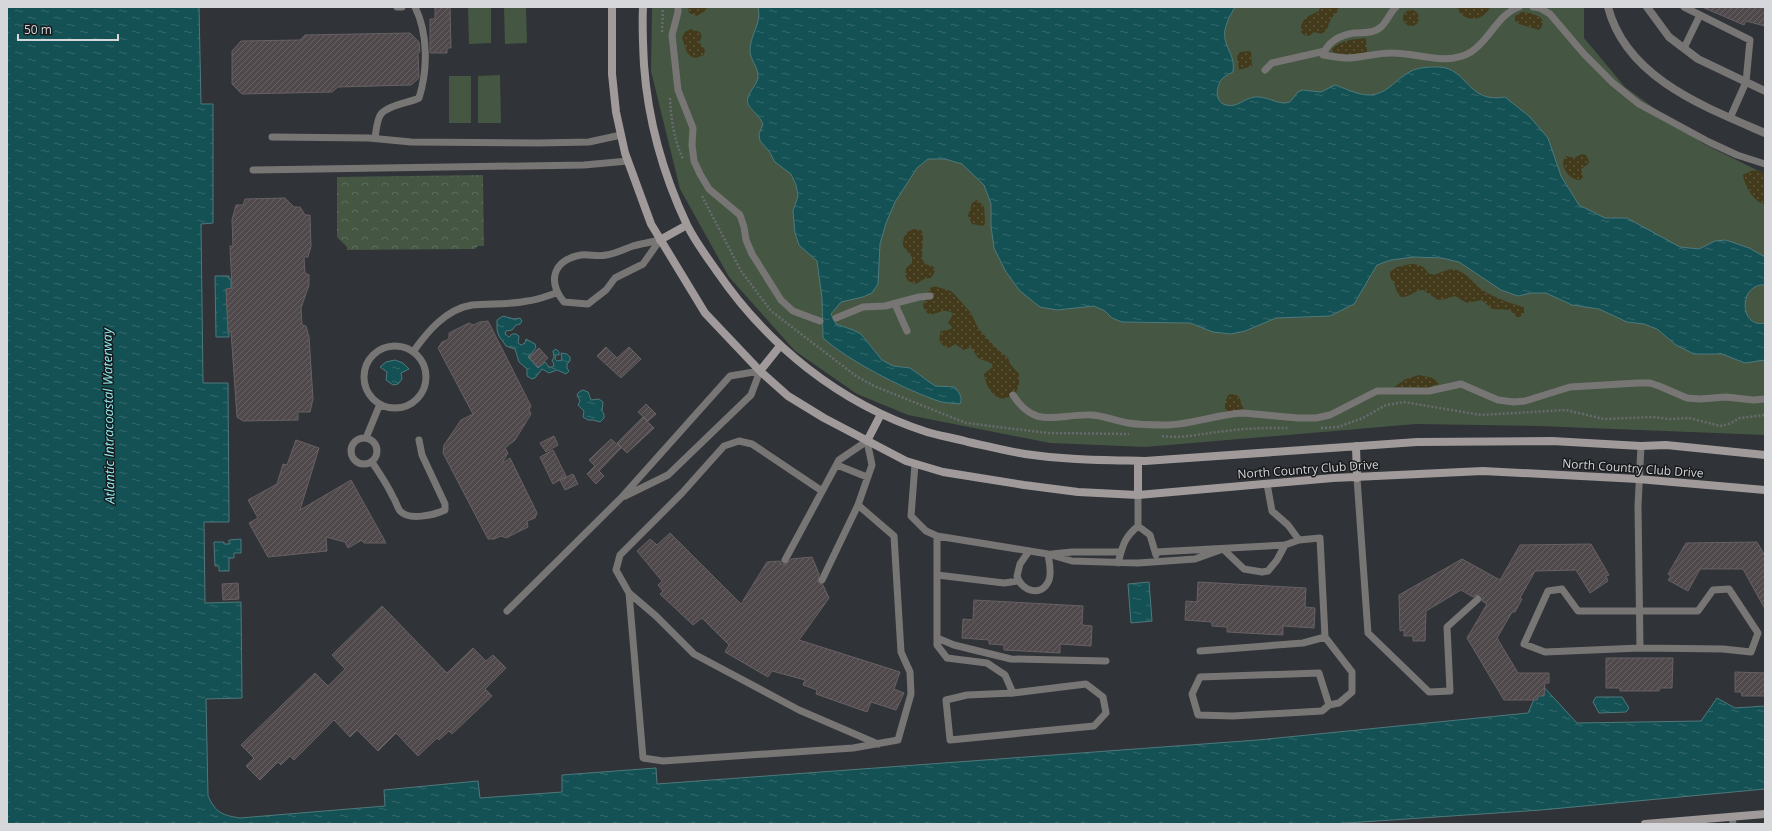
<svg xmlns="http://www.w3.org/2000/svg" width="1772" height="831" font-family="'Open Sans',sans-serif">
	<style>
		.grass { fill: #455643 }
		.sand { fill: url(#sand-dots) }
		.park { fill: url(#park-crowns) }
		.water { fill: url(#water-ripples); stroke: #4e797c }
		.building { fill: url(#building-hatch); stroke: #686164 }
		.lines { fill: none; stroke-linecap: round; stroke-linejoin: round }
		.path { stroke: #696b6f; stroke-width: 2.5; stroke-dasharray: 2 2; stroke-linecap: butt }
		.lane { stroke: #787575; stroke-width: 7 }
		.street { stroke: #787575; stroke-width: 8 }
		.secondary { stroke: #a09a9b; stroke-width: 8 }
		.labels { text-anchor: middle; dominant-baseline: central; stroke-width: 3; stroke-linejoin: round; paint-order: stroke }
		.street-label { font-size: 12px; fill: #d5d7da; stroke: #191a1c }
		.water-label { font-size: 13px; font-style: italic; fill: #90eef3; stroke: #191a1c }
	</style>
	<defs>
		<pattern id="sand-dots" width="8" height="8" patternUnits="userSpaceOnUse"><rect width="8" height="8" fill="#423a1a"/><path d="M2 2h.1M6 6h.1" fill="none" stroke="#5c563b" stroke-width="1.8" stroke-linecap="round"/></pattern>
		<pattern id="park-crowns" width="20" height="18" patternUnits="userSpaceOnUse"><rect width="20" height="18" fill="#455643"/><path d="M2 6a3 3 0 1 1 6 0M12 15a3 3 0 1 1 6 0" fill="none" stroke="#5f6e5e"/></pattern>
		<pattern id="water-ripples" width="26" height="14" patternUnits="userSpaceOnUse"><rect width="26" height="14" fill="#145154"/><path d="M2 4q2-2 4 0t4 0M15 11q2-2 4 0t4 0" fill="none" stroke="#35696c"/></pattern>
		<pattern id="building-hatch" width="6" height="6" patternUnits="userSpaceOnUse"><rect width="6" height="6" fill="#4f494b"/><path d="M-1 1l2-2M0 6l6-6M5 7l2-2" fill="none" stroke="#676264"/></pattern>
	</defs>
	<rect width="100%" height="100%" fill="#303337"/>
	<path class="grass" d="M468 7H491V43L469 44Z
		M504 7H526L527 43 505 44Z
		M652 7H1584V38L1625 87 1704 144 1765 174V435L1539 426 1416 424 1145 447 1050 443 908 415 857 394 795 351 729 277 680 189 651 71Z
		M500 75 501 123H478V76Z
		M449 76H471V123H449Z"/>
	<path class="sand" d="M688 7H708L705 11 697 16 689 13Z
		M1320 7H1339C1338 13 1335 13 1332 18 1326 25 1331 29 1321 34L1314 32 1309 36 1304 35 1301 32C1300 18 1309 16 1319 11Z
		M1457 7H1490C1484 22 1462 23 1457 7Z
		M1403 18a8 8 0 1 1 16 0a8 8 0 1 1-16 0Z
		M1522 12C1532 13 1551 17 1539 30L1519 24 1515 21V16Z
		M691 29 700 32 702 37 699 42 705 50 704 55 696 58C685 56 686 47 682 38L685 32Z
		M1366 38 1367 52C1356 55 1345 56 1333 52L1332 49C1341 40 1354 39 1366 38Z
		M1248 51 1251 52 1252 66 1239 70 1237 55 1240 52Z
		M1582 154 1586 155 1589 161 1588 164 1581 169 1583 177 1580 180C1569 180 1558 165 1566 156L1574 158Z
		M1753 170 1765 172V204C1754 203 1744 185 1743 175Z
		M977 200 984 206 985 223 983 226 972 224 968 216 972 203Z
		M914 229 921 230 923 233 922 259 925 264 933 266 935 271 931 278 924 279 916 284 908 281 905 275 906 268 912 263V257L903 246C903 237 905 231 914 229Z
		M1411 264C1419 264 1424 266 1428 273 1438 278 1446 266 1457 270 1469 275 1472 282 1481 289 1493 297 1509 303 1524 307V313L1520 317H1517L1510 310 1492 309 1482 300 1467 303 1455 296 1445 299 1438 300 1423 290C1415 290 1409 298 1401 297 1394 292 1397 283 1390 278V272L1397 267Z
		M934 286 951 291 956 296 971 313 978 328 995 347 1008 358 1011 365 1019 374V384L1016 393C1013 395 1010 397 1007 398 994 402 985 384 984 374L993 367 991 363 978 358 971 347 964 350 955 344 949 348C939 345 938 340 941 331L951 329 952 327 948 323 953 314C941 303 930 326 923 306L930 288Z
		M1419 375 1433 378 1439 384 1427 388 1394 387 1406 379Z
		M1232 394 1237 395 1240 398 1241 404 1244 409 1225 413V403L1228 395Z"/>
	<path class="park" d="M483 175 484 246H478L475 249 347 250V247L337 237V177Z"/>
	<path class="water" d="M7 7H199L201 104H213V223L201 224 203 383H228L229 522H204L205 603 241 602 242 698 206 699 208 796C216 813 222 815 240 818L385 806 384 790 478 781 480 798 562 792V775L656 768 657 784 1258 740 1528 713 1541 684 1577 723 1701 721 1717 698 1735 708 1765 706V789L1541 810 1332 824H7Z
		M758 7H1235C1229 17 1223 28 1225 39 1228 53 1235 56 1233 72 1229 74 1225 76 1222 79 1216 86 1214 102 1226 105 1238 108 1244 98 1255 97 1266 96 1275 103 1285 103L1290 102 1298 92 1302 90 1321 92 1335 85C1347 89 1357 95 1370 95 1386 94 1394 82 1406 74 1416 67 1427 67 1439 67 1468 68 1467 104 1505 97L1530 117 1548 138 1561 176 1579 205 1605 218H1627L1680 247 1699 249 1715 241 1726 240 1749 248 1765 257V285C1738 283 1739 329 1765 323V360L1745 363 1722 354H1694L1676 345 1657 329 1644 324 1627 322 1599 309 1572 305 1546 293H1531L1518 296 1501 290 1459 262 1442 258 1414 257 1391 260 1377 265 1354 304 1330 316 1276 318 1245 331 1231 334 1213 332 1190 323 1122 322 1112 318 1105 311 1094 306 1057 310 1040 307 1020 291 1006 272 994 248 991 226V204L984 185 962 164 945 159H928L917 168 895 202 886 223 880 244 878 284 872 293 863 297 841 302 831 314 836 324 853 330 861 334 882 360 893 366 910 368 935 386 955 387C959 393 963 397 960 404 951 403 941 403 933 399 900 387 849 361 823 338L822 298 817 261 799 245 795 233 793 211 798 196 796 185 791 174 775 162 769 151 760 141 759 134 763 124C759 115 751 110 748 104 745 95 756 87 758 78 759 67 749 59 750 49 751 33 762 23 758 7Z
		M215 276H229V279H231V292H228L229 337H216Z
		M503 316 514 319 520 318 522 321 520 324 516 325 512 330 506 331 505 334 509 337 512 334H516L519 336 518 343 521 345 525 343 526 339 535 344 536 348 528 357 538 368 545 362 549 367H553L554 364 552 361 554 357 553 351 556 349 559 352V355H556L555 359 557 361 562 360 561 353 567 354 570 357V361L567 364V368L569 371 566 374 557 370 549 373 542 369 535 378 532 379 527 376V369L519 362 515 349 506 346 499 336 497 330V320Z
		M395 360 403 363 409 369 401 373 402 379 398 384 393 385 386 380 387 372 380 367 386 362Z
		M583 390 588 392 591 400 599 399 603 402 602 411 604 414V418L600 422 593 420H588L583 417 584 411 578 405 580 401 577 395 579 392Z
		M241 539V553H234V558H229V571H219V566H215L214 542H224V544H229V540Z
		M1149 582 1152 621 1131 623 1128 584Z
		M1596 697H1622L1629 708 1626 712 1599 713 1593 702Z"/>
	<path class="building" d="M435 7H450L451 48H447V53H430V19H435Z
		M1702 7H1765V26L1746 21 1744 25Z
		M410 33 419 42 420 52 418 53 419 78 411 85 338 87 332 92 242 94 232 84V51L241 41 300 40 305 35Z
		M285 198 294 207H300L305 215H310L311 246 308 257H304L305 273 309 275V285L301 308 302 325 306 326 309 337 313 399 310 412H298V420L243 421 237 417 231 331 228 332 226 289 232 288 230 246H233L232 220 236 205H243L245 199Z
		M488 321 531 406 529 410 531 414 515 440 505 448 508 453 502 463 510 458 537 513 535 518 527 521 528 527 506 538 501 536 494 539H488L443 453 444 445 461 420 473 414 438 348 442 342 449 339V333L469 323 473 325 480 322Z
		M606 347 617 358 629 347 641 359 621 378 597 356Z
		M539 348 548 358 538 367 529 357Z
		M646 404 656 414 648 421 638 412Z
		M643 417 654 428 627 453 617 443Z
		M554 436 558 445 546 452 540 443Z
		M611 439 621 448 599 471 604 476 596 484 587 474 595 466 589 460Z
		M296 440 319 448 300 510 351 480 386 543H364L362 540 348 548 345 542 326 537 327 551 268 557 249 523 258 518 248 500 277 484 283 464 287 465Z
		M553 450 566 476 553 484 540 457Z
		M573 474 578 484 565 490 560 480Z
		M670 533 741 604 767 562 780 561 782 564 786 565 791 559 812 557 819 574 818 582 823 585 829 598 799 640 900 672 894 689 904 693 896 710 871 702 867 712 816 694 817 690 803 685 805 680 772 671 768 677 725 652 729 645 702 618 693 625 660 594 663 591 658 585 662 581 637 551 650 539 657 545Z
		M1757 542 1765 556V609L1743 569H1700L1688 591 1668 580 1671 576 1668 574 1686 543Z
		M1591 544 1609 575 1606 576 1608 581 1590 593 1576 570 1535 571 1520 598 1522 599 1515 612H1512L1497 638 1518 673H1549V683H1545L1544 696H1538L1537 700H1504L1467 638 1487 604 1482 601 1483 598 1480 594 1473 597 1461 590 1426 611 1425 641H1413V636H1404V630L1400 631 1399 595 1462 559 1500 580 1520 545Z
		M1198 582 1306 588 1305 607 1315 608 1314 628 1283 626V635L1227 632V627L1212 626V622L1185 620 1186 601 1197 602Z
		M238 583 239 599 223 600 222 584Z
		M974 600 1083 606 1082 625 1092 626 1091 646 1060 644V653L1004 650V645L989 644V640L962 638 963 619 973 620Z
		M382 606 447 673 473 648 486 661 493 655 506 668 485 689 492 696 452 734 449 731 439 740 437 738 418 756 396 733 378 751 357 730 350 737 334 720 294 760 290 756 281 765 278 762 260 780 246 766 254 758 241 745 315 673 328 686 345 669 332 655Z
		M1606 658H1673L1672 688H1660L1659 691H1620V688H1606Z
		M1735 672 1765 673V696H1742L1741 692H1735Z"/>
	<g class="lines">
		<path class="path" d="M662 32 663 7
			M670 98C671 119 674 140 683 159
			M702 196 741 271 771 311 856 376 874 386 966 423 1048 433 1129 434
			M1321 428 1338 427 1363 418 1386 405 1404 402 1481 415 1566 410 1604 419 1653 417 1670 419 1689 418 1720 426 1729 424 1740 418 1765 415
			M1162 436C1184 439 1204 433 1226 431 1247 428 1268 428 1288 428"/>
		<path class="lane" d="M397 7H402
			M678 7V12L672 35 678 90 693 128 692 145 694 161 700 174 709 189 740 215 744 227 746 240 752 254 781 300 793 311 820 321
			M1396 7C1390 12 1387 22 1381 27 1373 34 1364 32 1354 33 1340 35 1328 42 1323 55 1331 56 1339 58 1347 58 1361 58 1376 53 1390 53 1416 52 1446 67 1471 52 1490 40 1497 15 1519 7
			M1533 7 1540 8 1550 14 1584 54 1613 83 1639 104 1709 142 1737 155 1765 164
			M1684 7 1750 40 1746 82 1730 118
			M1684 48 1700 15
			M1265 70 1272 63 1325 51
			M272 137 369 138 411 142 538 143 589 142 621 135
			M375 138C376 131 377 119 381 114 388 105 409 103 419 98 428 70 428 33 415 7
			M253 170 584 165 628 161
			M660 240 643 264 615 278 606 290 588 304 564 302C547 281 553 260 581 255 589 254 598 257 606 255 615 254 624 249 633 246 641 244 651 242 660 240Z
			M895 304 907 331
			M836 318 863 307 885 306 919 297 930 296
			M364 377a31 31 0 1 1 62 0a31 31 0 1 1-62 0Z
			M413 352C427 332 446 309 472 305 490 303 509 305 527 301 537 300 547 296 556 293
			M1013 395C1036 431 1059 413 1092 415 1105 416 1116 421 1128 423 1141 425 1155 425 1168 425 1194 424 1218 414 1243 413L1298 418H1316L1330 415 1377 391H1429L1461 384 1498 400 1514 402 1525 401 1570 387 1638 383H1650L1659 386 1687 398 1700 399 1726 397 1753 400 1765 399
			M351 451a13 13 0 1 1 26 0a13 13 0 1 1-26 0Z
			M366 438 380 404
			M372 462C379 473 387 484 393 497 396 501 397 507 400 511 409 521 434 515 445 510V504L422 455 419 440
			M915 464 911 516 926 531 937 536V645L947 658 987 663 1005 675 1013 693
			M837 465 867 477
			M1357 478 1368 633 1429 692 1450 691 1447 627 1478 599
			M1267 484 1272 511 1288 525 1299 540 1320 538 1325 637 1352 672V692L1339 703 1329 705 1322 711 1233 716 1198 715 1192 694 1200 677 1319 673 1329 705
			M625 496 668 475 751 395 760 371
			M1138 526 1150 535 1156 555
			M937 536 1048 554 1072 561 1138 563 1195 559 1223 549
			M1223 549 1244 569 1262 572 1268 571 1277 560 1285 545
			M1029 551 1020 564 1017 576C1021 591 1042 598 1049 580 1052 572 1049 562 1048 554
			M1156 552 1285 545 1299 540
			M1052 554 1072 552H1121
			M785 560 839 460 867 441 872 465 858 505 894 536 901 652 910 672 911 694 898 740 853 748 663 761 643 758 629 593 616 570 620 555 682 493 724 446 739 441 752 444 822 491
			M1118 563C1123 545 1124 538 1138 526V495
			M937 575 1004 583 1018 581
			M822 580 858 505
			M1562 589 1578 611H1698L1713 590 1729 589 1758 633 1751 652 1723 649 1640 648 1545 652 1524 644 1548 591Z
			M629 593 656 616 694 654 799 710 878 744
			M507 611 621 498 730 376 760 371
			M937 638 954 645 1011 659 1106 661
			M1640 648 1638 506 1641 446
			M1200 651 1303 643 1325 637
			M1086 684 1103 697 1106 713 1094 726 950 740 946 700 967 695 1013 693Z
			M1732 817 1733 824"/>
		<path class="street" d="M1608 7C1626 78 1705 107 1765 133
			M1647 7 1669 37 1698 59 1765 91"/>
		<path class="secondary" d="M612 7V74L616 112 625 153 651 224 705 313 760 371 788 396 824 418 906 461 943 472 1024 485 1078 492 1138 495 1333 478 1483 471 1638 479 1765 490
			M643 7C642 26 643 46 644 65 648 121 663 174 687 225 695 241 706 256 716 270 767 345 840 404 927 432 940 436 955 438 968 442 987 446 1006 451 1025 454 1065 460 1105 460 1145 461L1417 442 1552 441 1641 446 1666 445 1765 455
			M660 240 687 225
			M760 371 780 346
			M867 441 881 414
			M1356 446 1357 478
			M1138 495V461
			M1645 824 1765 814"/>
	</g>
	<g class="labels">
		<g class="street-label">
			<text transform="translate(1633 468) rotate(4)">North Country Club Drive</text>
			<text transform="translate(1308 469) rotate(-4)">North Country Club Drive</text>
		</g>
		<g class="water-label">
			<text transform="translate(108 416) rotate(-91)">Atlantic Intracoastal Waterway</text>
		</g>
	</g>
	<rect width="1772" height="831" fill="none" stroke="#d5d7da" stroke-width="16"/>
	<path d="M18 34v6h100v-6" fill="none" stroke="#d5d7da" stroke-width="2"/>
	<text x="24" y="34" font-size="12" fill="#d5d7da" stroke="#191a1c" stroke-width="3" paint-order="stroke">50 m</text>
</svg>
